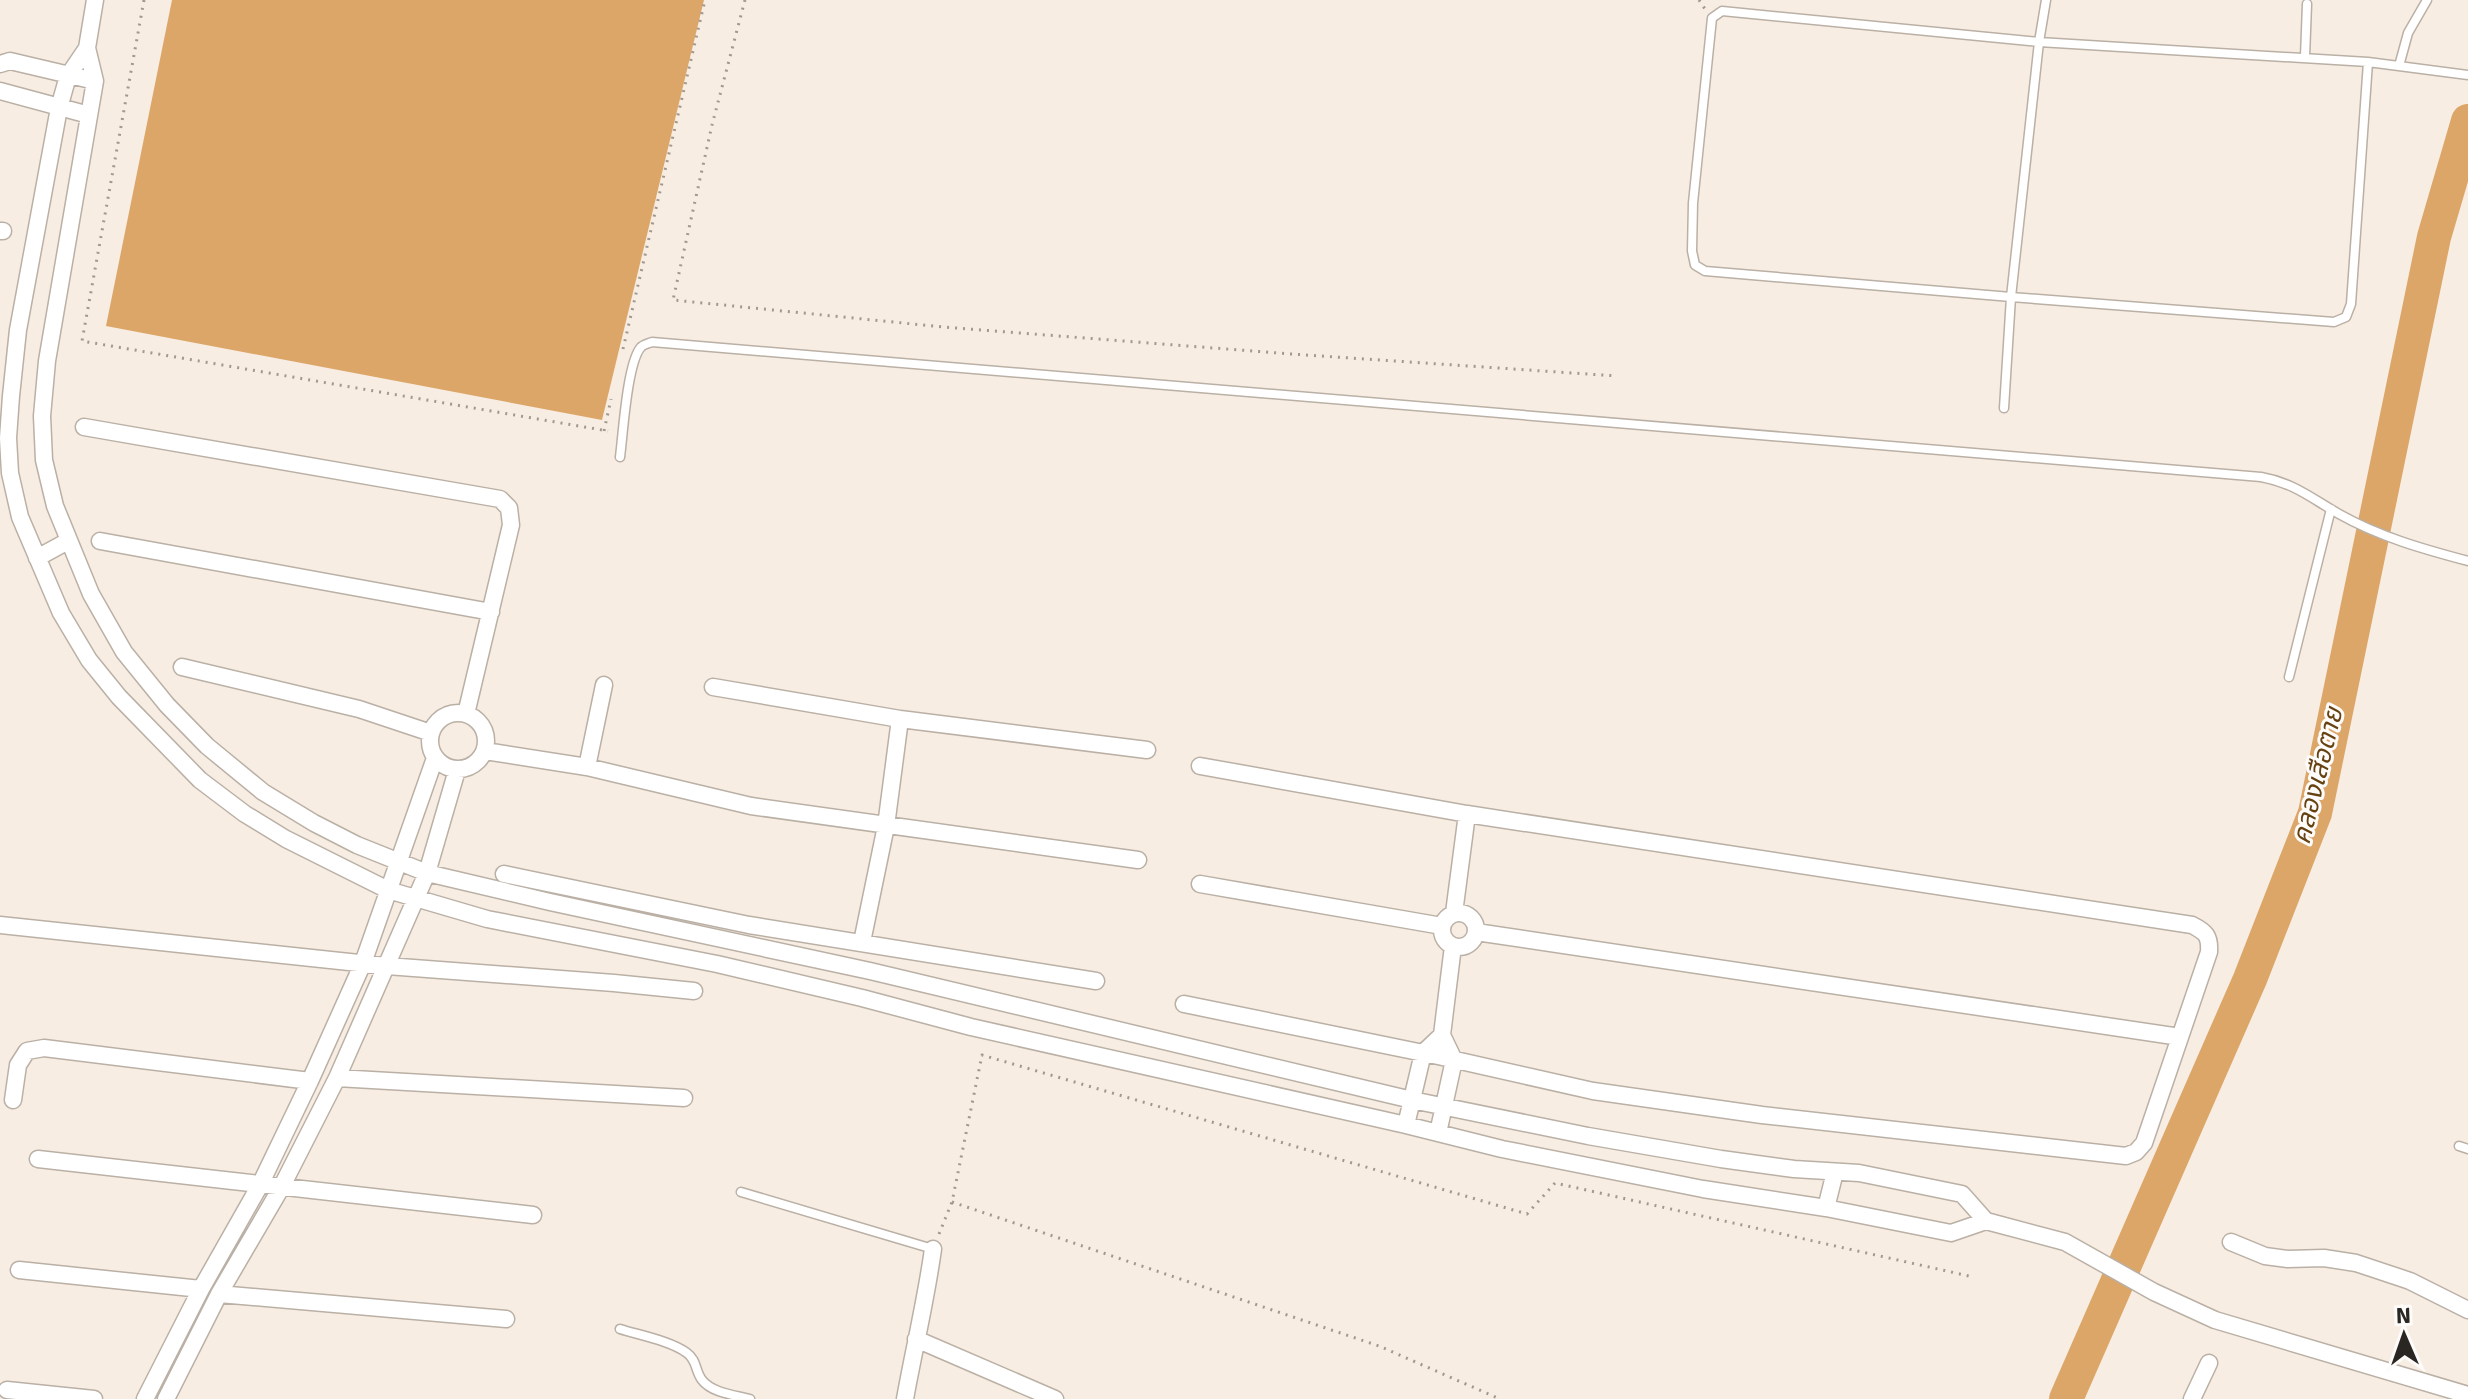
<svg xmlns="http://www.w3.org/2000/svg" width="2468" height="1399" font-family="Signika,'Noto Sans Thai',sans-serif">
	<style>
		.water { fill: #dca668 }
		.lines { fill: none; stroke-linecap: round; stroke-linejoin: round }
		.river { stroke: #dca668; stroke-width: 34 }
		.service-casing { stroke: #bab0a5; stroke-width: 11 }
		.minor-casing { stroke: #bab0a5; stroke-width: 19 }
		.path { stroke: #a19991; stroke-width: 3; stroke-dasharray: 2 6; stroke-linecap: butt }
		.service { stroke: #fff; stroke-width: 8 }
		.minor { stroke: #fff; stroke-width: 16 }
		.labels { text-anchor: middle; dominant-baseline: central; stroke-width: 6; stroke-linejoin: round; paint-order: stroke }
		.water-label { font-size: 26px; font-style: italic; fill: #664211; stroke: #fefcfa }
	</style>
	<rect width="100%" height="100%" fill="#f8ede2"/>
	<path class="water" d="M172 0H704L602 420 106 326Z"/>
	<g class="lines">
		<path class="river" d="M2066 1399 2250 979 2315 813 2434 237 2468 121"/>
		<defs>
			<path id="service" d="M2305 57 2307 4
				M2368 62 2351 304 2346 317 2334 322 2011 297 1705 271 1695 265 1692 251 1693 203 1712 18 1722 11 2039 42 2368 62 2468 75
				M2399 66 2408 33 2427 0
				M2004 408 2011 297 2039 42 2046 0
				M620 457C623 435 627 363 641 347 644 344 647 344 652 342L2261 477C2294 483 2311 498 2339 514 2380 537 2423 549 2468 561
				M2289 677 2331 509
				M2459 1146 2468 1149
				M741 1192 933 1249
				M620 1329C639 1335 671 1341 687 1353 697 1360 695 1371 702 1380 712 1393 735 1395 750 1399"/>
			<path id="minor" d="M95 0 87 48 68 76 59 108 18 330 11 396 8 438 10 473 20 517 61 613 89 660 119 697 200 780 245 814 286 839 388 890 487 919 717 964 862 998 971 1027 1406 1125 1502 1149 1703 1189 1826 1208 1951 1233 1986 1221
				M87 48 95 81 47 361 42 416 44 460 55 506 91 594 124 652 167 705 207 746 263 792 314 823 357 845 427 873 550 902 870 971 1412 1100 1588 1136 1721 1159 1794 1169 1859 1173 1962 1194 1986 1221 2065 1242 2154 1292 2215 1320 2468 1395
				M0 64 10 61 95 81
				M0 91 89 115
				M0 231H3
				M84 427 500 499 509 508 511 525 466 714
				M100 541 491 612
				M37 558 68 541
				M182 667 359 709 431 733
				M713 687 900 719 1147 750
				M430 741a28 28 0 1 1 56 0a28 28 0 1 1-56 0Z
				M485 751 587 767 751 806 1138 860
				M587 767 604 685
				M504 874 749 925 1096 981
				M1200 884 1442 926
				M1454 913 1467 814
				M1442 930a17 17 0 1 1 34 0a17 17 0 1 1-34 0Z
				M0 925 387 966 614 983 694 991
				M1476 932 2180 1037
				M862 942 886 826 900 719
				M1184 1004 1438 1056 1593 1091 1762 1115 2126 1156 2136 1152 2144 1143 2209 952C2210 936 2206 932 2192 925L1467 814 1200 766
				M337 1078 684 1098
				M13 1100 18 1065 27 1051 44 1048 310 1081
				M1406 1125 1423 1053 1442 1035
				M1438 1133 1454 1060 1442 1035 1453 946
				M38 1159 533 1215
				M1826 1208 1835 1172
				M2231 1242 2265 1256 2288 1259 2324 1258 2356 1263 2410 1281 2468 1310
				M19 1270 201 1289
				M219 1294 506 1319
				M916 1339 1055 1399
				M7 1390 94 1399
				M145 1399 201 1289 260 1185 310 1081 363 963 435 758
				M166 1399 219 1294 281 1188 337 1078 427 873 457 770
				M905 1399C914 1349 926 1300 933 1249
				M2192 1399 2209 1363"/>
		</defs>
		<use href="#service" class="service-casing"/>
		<use href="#minor" class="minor-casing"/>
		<path class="path" d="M144 0 82 341 608 431
			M745 0 712 125 673 300 943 327 1291 354 1617 376
			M1699 0 1705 9
			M623 349 705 0
			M604 431 611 399
			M952 1202 1379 1346 1500 1399
			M939 1234 952 1202 982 1055 1527 1214 1555 1183 1969 1276"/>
		<use href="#service" class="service"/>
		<use href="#minor" class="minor"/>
	</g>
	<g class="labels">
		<g class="water-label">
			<text transform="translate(2318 776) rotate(-76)">คลองเสือตาย</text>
		</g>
	</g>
	<g transform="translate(2404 1335) rotate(358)" stroke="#fefcfa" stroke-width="6" paint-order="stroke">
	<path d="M0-6L14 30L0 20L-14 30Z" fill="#2a2622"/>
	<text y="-12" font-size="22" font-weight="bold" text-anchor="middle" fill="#2a2622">N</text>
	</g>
</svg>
